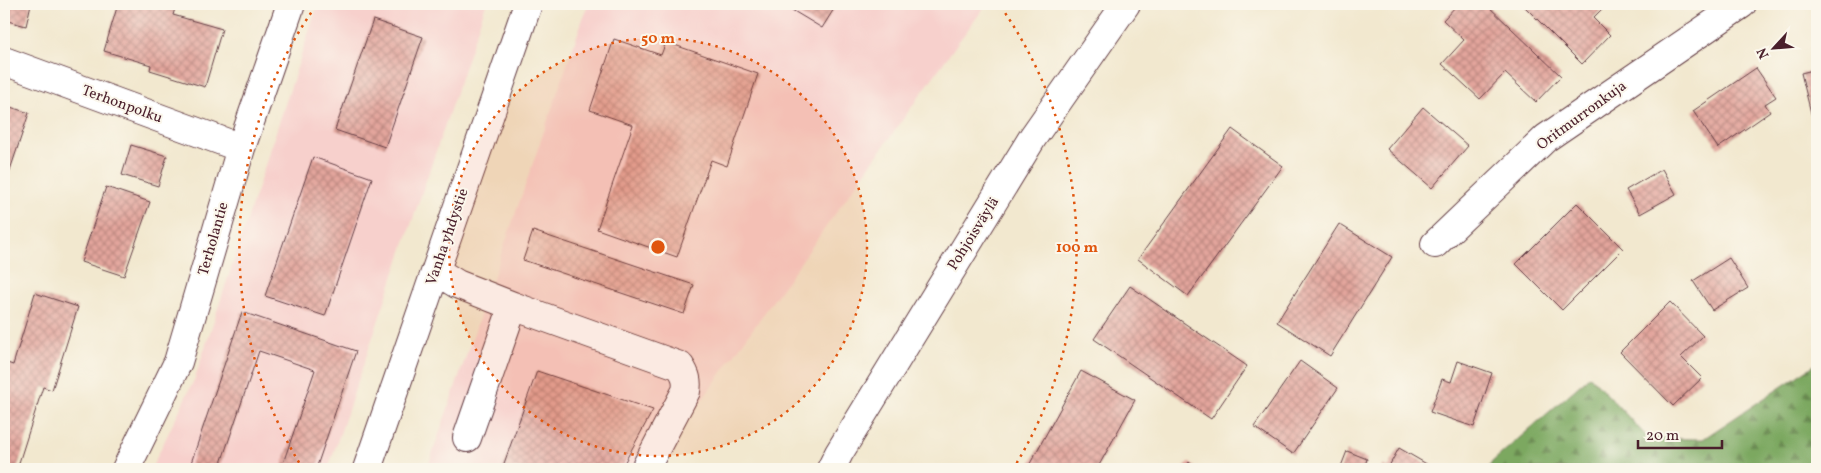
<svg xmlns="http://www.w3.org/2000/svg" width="1821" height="473" font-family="Vollkorn,serif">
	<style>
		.built { fill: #f7d0cc }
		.forest { fill: url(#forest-firs); stroke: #636446 }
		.building { fill: url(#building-cross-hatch) }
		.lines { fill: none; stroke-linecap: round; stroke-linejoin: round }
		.minor-casing { stroke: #633d44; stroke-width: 30 }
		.major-casing { stroke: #633d44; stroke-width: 30 }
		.minor { stroke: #fff; stroke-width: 28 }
		.major { stroke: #fff; stroke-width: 28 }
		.ring { fill: none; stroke: #e0560e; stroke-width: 2.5; stroke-dasharray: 2.5 5 }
		.labels { text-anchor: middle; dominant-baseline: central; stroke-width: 4; stroke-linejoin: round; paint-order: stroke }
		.street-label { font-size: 15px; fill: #4a1f2b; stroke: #fbf7ec }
		.centre { fill: #e0560e; stroke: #fbf7ec; stroke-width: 2.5 }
		.ring-label { font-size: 15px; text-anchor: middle; font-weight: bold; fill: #e0560e; stroke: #fbf7ec; stroke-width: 4; stroke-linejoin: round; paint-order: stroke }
	</style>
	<defs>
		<pattern id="forest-firs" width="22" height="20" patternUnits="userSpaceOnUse" patternTransform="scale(1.25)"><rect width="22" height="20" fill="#7ca860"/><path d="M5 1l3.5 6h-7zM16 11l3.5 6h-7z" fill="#68884f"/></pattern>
		<pattern id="building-cross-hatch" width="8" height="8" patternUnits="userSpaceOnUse" patternTransform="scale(1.25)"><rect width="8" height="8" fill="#e3a59c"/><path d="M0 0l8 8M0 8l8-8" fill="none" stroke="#ba867f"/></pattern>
	</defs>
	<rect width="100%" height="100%" fill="#fbf7ec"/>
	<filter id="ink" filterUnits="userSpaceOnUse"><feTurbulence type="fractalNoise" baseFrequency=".02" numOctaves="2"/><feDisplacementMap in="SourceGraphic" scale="10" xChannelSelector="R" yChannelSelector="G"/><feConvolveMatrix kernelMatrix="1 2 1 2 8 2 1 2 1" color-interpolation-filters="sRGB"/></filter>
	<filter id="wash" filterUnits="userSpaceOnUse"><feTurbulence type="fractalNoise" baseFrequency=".0096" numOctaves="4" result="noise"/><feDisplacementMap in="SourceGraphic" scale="20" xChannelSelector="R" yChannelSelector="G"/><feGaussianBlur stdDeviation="1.12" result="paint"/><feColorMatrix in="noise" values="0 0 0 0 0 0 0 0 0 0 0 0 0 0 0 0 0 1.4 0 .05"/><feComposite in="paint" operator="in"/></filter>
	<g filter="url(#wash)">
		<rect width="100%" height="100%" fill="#f2e8cf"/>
		<path class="built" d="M318 4H486L328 469H151L195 378Z
			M588 4H987L959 41 669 446 657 469H427Z"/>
		<path class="forest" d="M1817 363V464L1810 469H1488L1492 462 1590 376 1648 438 1703 439Z"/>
		<g id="blocks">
			<path class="building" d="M4 4H31L26 26 4 20Z
				M118 4H170L176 5 173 15 222 29 205 87 150 70 151 65 104 51Z
				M782 4H837L822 28Z
				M1458 4H1486L1561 76 1536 102 1505 73 1480 99 1442 64 1464 40 1443 20Z
				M1522 4H1597L1602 9 1593 18 1610 35 1582 64Z
				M373 20 423 37 385 147 335 130Z
				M614 39 661 55 666 42 758 74 727 166 711 160 677 257 597 229 633 125 590 110Z
				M1756 68 1776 97 1765 104 1770 112 1718 148 1693 111Z
				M1817 69V120L1813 121 1801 73Z
				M4 105 29 113 4 188Z
				M1423 107 1468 146 1432 188 1387 149Z
				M1232 129 1283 166 1188 296 1138 259Z
				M131 145 167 156 158 186 122 175Z
				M313 157 372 178 325 316 265 296Z
				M1662 169 1676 194 1640 214 1626 190Z
				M106 187 150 202 124 276 81 262Z
				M1577 203 1623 249 1562 310 1516 264Z
				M1339 224 1392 257 1330 356 1277 322Z
				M533 231 694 285 684 314 523 260Z
				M1729 258 1748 288 1712 310 1693 281Z
				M1130 286 1247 366 1211 419 1094 339Z
				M35 293 78 307 52 390 43 387 17 469H4V362L13 365Z
				M1670 302 1703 336 1681 357 1702 378 1673 406 1620 352Z
				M242 312 356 351 316 469H281L315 370 259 351 219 469H189Z
				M1300 361 1338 388 1293 454 1254 427Z
				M1458 361 1492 373 1474 427 1430 412 1442 379 1451 382Z
				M537 371 653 410 621 469H502Z
				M1081 371 1135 400 1097 469H1027Z
				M1399 448 1430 466 1428 469H1381L1383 465 1388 468Z
				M1347 451 1367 459 1364 469H1340Z
				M1189 462 1197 469H1183Z"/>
		</g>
	</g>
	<g filter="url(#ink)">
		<use href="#blocks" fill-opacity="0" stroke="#633d44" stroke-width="1"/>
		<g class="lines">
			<defs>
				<path id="minor" d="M4 61 241 148
					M1435 244 1546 138 1742 4
					M436 271 457 284 513 306 680 366C686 375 688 381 686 391L645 469
					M467 438 513 306
					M126 469 178 362 241 148 291 4
					M367 469 528 4"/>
				<path id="major" d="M831 469 839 453 1033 137 1126 4"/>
			</defs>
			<use href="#minor" class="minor-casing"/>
			<use href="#major" class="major-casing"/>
			<use href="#minor" class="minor"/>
			<use href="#major" class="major"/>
		</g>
	</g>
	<circle cx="658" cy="247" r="209" fill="#e0560e" fill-opacity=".12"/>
	<g class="ring">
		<circle cx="658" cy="247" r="209"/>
		<path d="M303 469A419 419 0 0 1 315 7M1001 7A419 419 0 0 1 1013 469"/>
	</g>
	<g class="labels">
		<g class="street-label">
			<text transform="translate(122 105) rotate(20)">Terhonpolku</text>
			<text transform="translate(1582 116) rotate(-36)">Oritmurronkuja</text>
			<text transform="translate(974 234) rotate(-58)">Pohjoisväylä</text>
			<text transform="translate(448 237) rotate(-71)">Vanha yhdystie</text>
			<text transform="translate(214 239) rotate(-74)">Terholantie</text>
		</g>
	</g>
	<circle cx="658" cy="247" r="8" class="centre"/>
	<g class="ring-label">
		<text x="658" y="43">50 m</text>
		<text x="1077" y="252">100 m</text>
	</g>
	<rect width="1821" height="473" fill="none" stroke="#fbf7ec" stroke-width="20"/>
	<g transform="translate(1774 48) rotate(244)" stroke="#fbf7ec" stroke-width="4" paint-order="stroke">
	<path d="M0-4L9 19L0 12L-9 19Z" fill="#4a1f2b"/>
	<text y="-8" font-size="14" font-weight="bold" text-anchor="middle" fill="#4a1f2b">N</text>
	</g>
	<path d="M1638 440v8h84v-8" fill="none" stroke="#4a1f2b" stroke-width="2.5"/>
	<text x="1646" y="440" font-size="15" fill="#4a1f2b" stroke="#fbf7ec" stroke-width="4" paint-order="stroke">20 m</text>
</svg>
